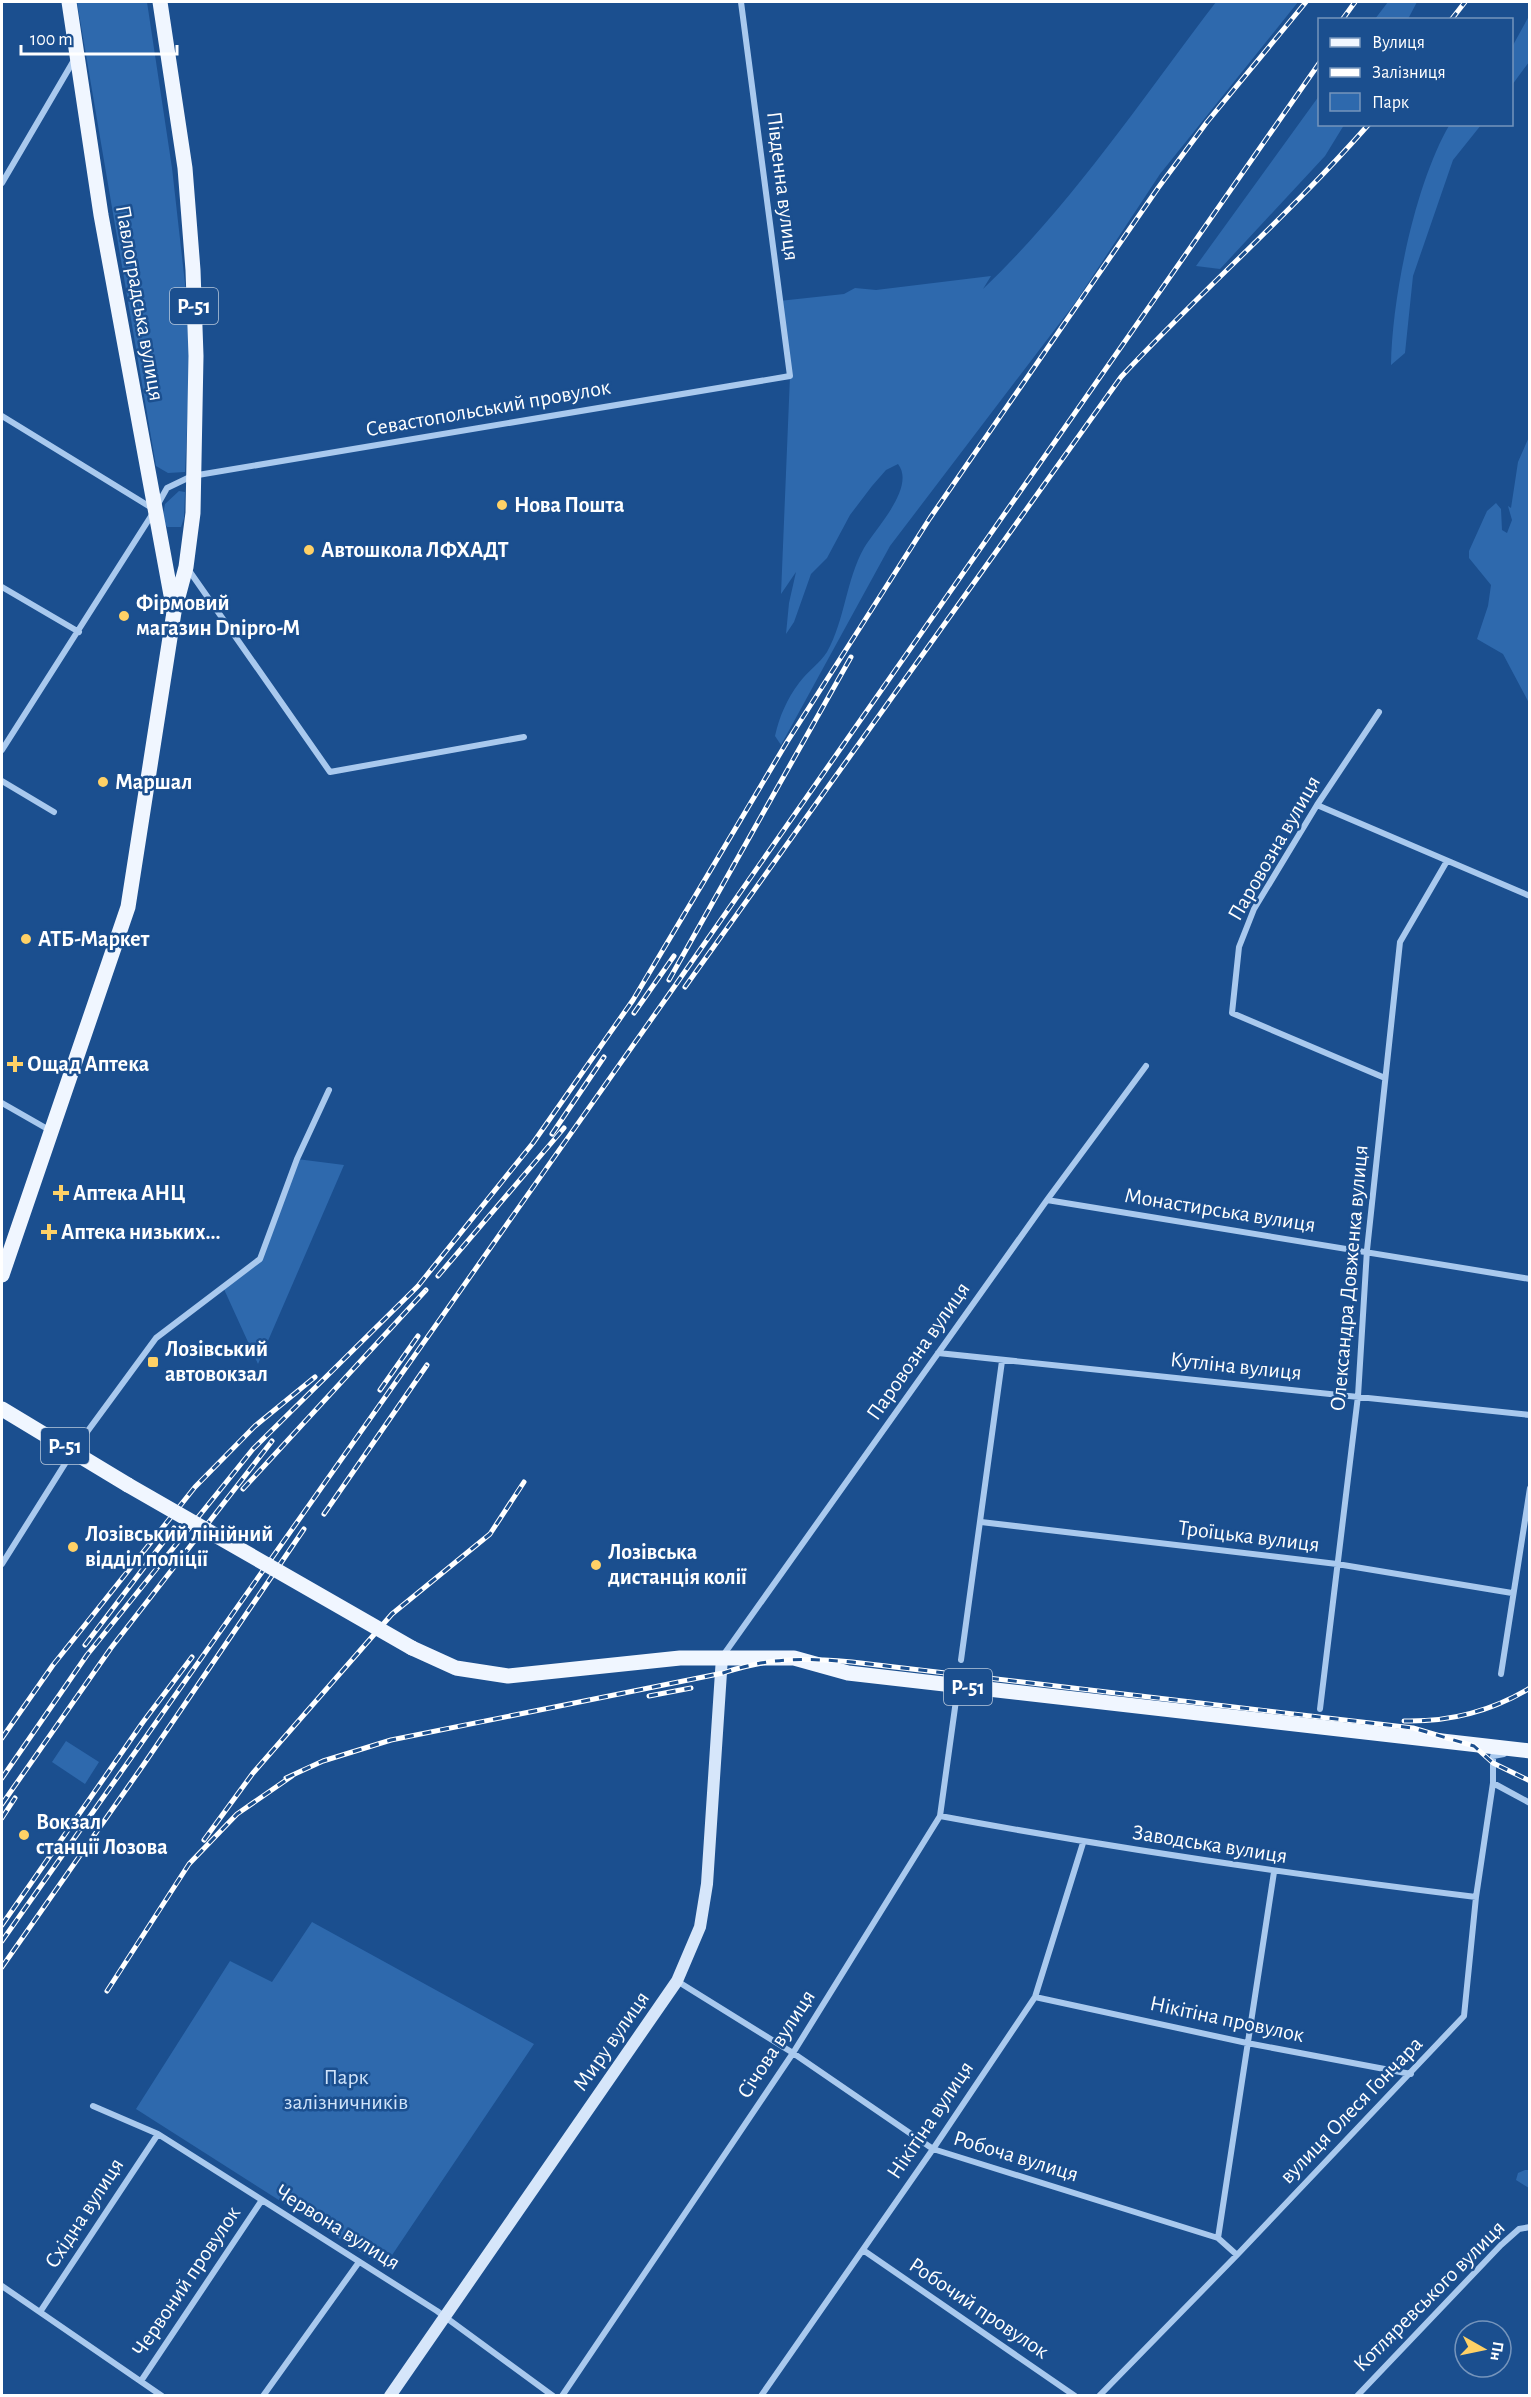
<svg xmlns="http://www.w3.org/2000/svg" width="1531" height="2397" font-family="'Alegreya Sans',sans-serif">
	<style>
		.green { fill: #2e69ad }
		.lines { fill: none; stroke-linecap: round; stroke-linejoin: round }
		.minor { stroke: #a9c9ee; stroke-width: 6 }
		.secondary { stroke: #d6e6fa; stroke-width: 12 }
		.primary { stroke: #f0f6ff; stroke-width: 15 }
		.rail-casing { stroke: #fff; stroke-width: 5 }
		.rail { stroke: #1b4f8f; stroke-width: 3; stroke-dasharray: 9; stroke-linecap: butt }
		.primary-bridge { stroke: #f0f6ff; stroke-width: 15 }
		.poi-dot { fill: #ffd166; stroke: #1b4f8f; stroke-width: 2 }
		.labels { text-anchor: middle; dominant-baseline: central; stroke-width: 5; stroke-linejoin: round; paint-order: stroke }
		.shield { fill: #1b4f8f; stroke: #bbcadd; stroke-width: 1.5 }
		.shield-label { font-size: 21px; font-weight: bold; fill: #fff }
		.street-label { font-size: 22px; fill: #fff; stroke: #1b4f8f }
		.poi-label { font-size: 22px; font-weight: bold; fill: #fff; stroke: #1b4f8f; text-anchor: start }
		.park-label { font-size: 22px; fill: #cfe3fa; stroke: #1b4f8f }
	</style>
	<rect width="100%" height="100%" fill="#1b4f8f"/>
	<path class="green" d="M77 2H147L172 168 191 337 185 472 168 473 156 466Z
		M1216 2H1298L1160 174 1075 303 890 546 781 745 775 736C779 717 787 699 799 683 807 672 820 663 827 652 845 620 846 580 864 548 876 528 916 487 898 464L886 470 872 486 850 515 827 558 811 574 794 622 786 634 789 603 796 572 781 594 790 376 779 301 844 294 855 288 876 290 991 276 983 289C1073 203 1141 100 1216 2Z
		M1388 2H1417L1408 19H1375Z
		M1529 16V62L1512 85V47Z
		M1319 96 1320 124 1344 125 1325 156 1220 269 1196 266Z
		M1450 124 1481 125 1453 160 1413 276 1405 353 1391 365C1392 297 1415 183 1450 124Z
		M1529 437V703L1503 654 1477 639 1488 606 1491 585 1469 558V551L1487 511 1496 503 1501 509 1502 530 1507 533 1512 520 1508 506 1511 508 1518 462Z
		M179 491 185 492 184 518 181 527H167L162 519 165 504Z
		M297 1159 344 1165 258 1364 223 1287 260 1259Z
		M66 1741 99 1762 85 1784 52 1762Z
		M312 1922 534 2044 384 2267 136 2109 230 1961 272 1982Z
		M1525 2170H1529V2188L1516 2180 1518 2173Z"/>
	<g class="lines">
		<path class="minor" d="M2 183 74 60
			M2 416 152 508
			M158 504 167 488 192 476 790 376 741 2
			M188 569 330 772 524 737
			M2 587 79 632
			M1379 712 1317 805 1254 909 1239 947 1232 1013 1385 1078
			M2 750 153 513
			M2 781 54 812
			M1317 805 1530 896
			M2 1103 51 1131
			M1047 1200 1530 1279
			M938 1353 1530 1415
			M981 1522 1337 1564 1512 1593
			M2 1564 73 1451 156 1338 260 1259 297 1159 329 1090
			M722 1657 1047 1200 1146 1066
			M961 1660 1002 1361
			M1501 1674 1530 1488
			M1320 1709 1358 1396 1367 1250 1400 942 1447 861
			M1504 1754 1493 1756V1783L1530 1803
			M940 1816C1118 1849 1297 1875 1476 1897
			M677 1981 793 2053 933 2149 1218 2238 1237 2255
			M1035 1997 1247 2043 1411 2074
			M93 2106 158 2134 437 2311 553 2396
			M1218 2238 1274 1872
			M863 2250 1075 2396
			M2 2286 162 2396
			M40 2312 158 2134
			M141 2381 262 2200
			M263 2396 359 2262
			M562 2396 793 2053 940 1816 958 1686
			M761 2396 933 2149 1035 1997 1083 1843
			M1099 2396 1237 2255 1464 2016 1476 1897 1493 1783
			M1357 2396 1501 2245 1519 2229 1530 2227"/>
		<path class="secondary" d="M390 2396 677 1981 700 1927 707 1884 722 1657"/>
		<path class="primary" d="M69 2 101 215 173 606
			M2 1275 128 907 174 612 186 567 193 513 196 356 193 270 185 168 160 2
			M2 1409 128 1485
			M412 1648 456 1668 508 1676 680 1658H794L848 1673 1530 1751"/>
		<defs>
			<path id="rail" d="M1342 20 1355 2
				M1451 20 1465 2
				M669 980 851 657
				M685 987 1121 377C1201 291 1291 213 1369 124
				M634 1013 674 956
				M552 1134 604 1057
				M438 1276 564 1128
				M380 1390 418 1336
				M243 1489 426 1290
				M324 1514 427 1365
				M85 1645 174 1528
				M649 1696 691 1688
				M1404 1721C1448 1722 1492 1711 1530 1688
				M2 1738 53 1665 195 1487 255 1426 315 1377
				M2 1778 87 1655 253 1449 418 1286 533 1143 633 1000 787 742 930 518 1158 188 1207 122 1306 2
				M286 1778 323 1761 391 1740 723 1673C771 1657 802 1658 852 1662L1413 1728 1474 1746 1493 1763 1530 1781
				M2 1804 111 1648 272 1441
				M2 1818 15 1798
				M204 1840 253 1773 392 1614 490 1534 524 1482
				M2 1925 143 1722 192 1657
				M2 1941 672 990 1320 62
				M2 1967 144 1764 304 1529
				M107 1991 189 1864 237 1814 292 1776"/>
		</defs>
		<use href="#rail" class="rail-casing"/>
		<use href="#rail" class="rail"/>
		<path class="primary-bridge" d="M128 1485 412 1648"/>
	</g>
	<g class="poi-dot">
		<circle cx="502" cy="505" r="6"/>
		<circle cx="309" cy="550" r="6"/>
		<circle cx="124" cy="616" r="6"/>
		<circle cx="103" cy="782" r="6"/>
		<circle cx="26" cy="939" r="6"/>
		<path d="M12 1055h6v6h6v6h-6v6h-6v-6h-6v-6h6z"/>
		<path d="M58 1184h6v6h6v6h-6v6h-6v-6h-6v-6h6z"/>
		<path d="M46 1223h6v6h6v6h-6v6h-6v-6h-6v-6h6z"/>
		<rect x="147" y="1356" width="12" height="12" rx="3"/>
		<circle cx="73" cy="1547" r="6"/>
		<circle cx="596" cy="1565" r="6"/>
		<circle cx="24" cy="1835" r="6"/>
	</g>
	<g class="labels">
		<g class="shield">
			<rect x="170" y="288" width="48" height="36" rx="4.5"/>
			<rect x="41" y="1428" width="48" height="36" rx="4.5"/>
			<rect x="944" y="1669" width="48" height="36" rx="4.5"/>
		</g>
		<g class="shield-label">
			<text x="194" y="306">Р-51</text>
			<text x="65" y="1446">Р-51</text>
			<text x="968" y="1687">Р-51</text>
		</g>
		<g class="street-label">
			<text transform="translate(783 186) rotate(83)">Південна вулиця</text>
			<text transform="translate(140 303) rotate(80)">Павлоградська вулиця</text>
			<text transform="translate(488 408) rotate(-10)">Севастопольський провулок</text>
			<text transform="translate(1274 848) rotate(-60)">Паровозна вулиця</text>
			<text transform="translate(1220 1210) rotate(9)">Монастирська вулиця</text>
			<text transform="translate(1349 1278) rotate(-85)">Олександра Довженка вулиця</text>
			<text transform="translate(918 1351) rotate(-55)">Паровозна вулиця</text>
			<text transform="translate(1236 1366) rotate(6)">Кутліна вулиця</text>
			<text transform="translate(1249 1536) rotate(7)">Троїцька вулиця</text>
			<text transform="translate(1210 1844) rotate(9)">Заводська вулиця</text>
			<text transform="translate(1227 2019) rotate(12)">Нікітіна провулок</text>
			<text transform="translate(611 2041) rotate(-55)">Миру вулиця</text>
			<text transform="translate(776 2044) rotate(-57)">Січова вулиця</text>
			<text transform="translate(1351 2110) rotate(-46)">вулиця Олеся Гончара</text>
			<text transform="translate(930 2120) rotate(-56)">Нікітіна вулиця</text>
			<text transform="translate(1016 2156) rotate(17)">Робоча вулиця</text>
			<text transform="translate(84 2213) rotate(-57)">Східна вулиця</text>
			<text transform="translate(338 2227) rotate(32)">Червона вулиця</text>
			<text transform="translate(186 2281) rotate(-56)">Червоний провулок</text>
			<text transform="translate(1429 2296) rotate(-45)">Котляревського вулиця</text>
			<text transform="translate(979 2308) rotate(34)">Робочий провулок</text>
		</g>
		<g class="poi-label">
			<text x="514" y="505">Нова Пошта</text>
			<text x="321" y="550">Автошкола ЛФХАДТ</text>
			<text x="136" y="603">Фірмовий<tspan x="136" dy="25">магазин Dnipro-M</tspan></text>
			<text x="115" y="782">Маршал</text>
			<text x="38" y="939">АТБ-Маркет</text>
			<text x="27" y="1064">Ощад Аптека</text>
			<text x="73" y="1193">Аптека АНЦ</text>
			<text x="61" y="1232">Аптека низьких...</text>
			<text x="165" y="1349">Лозівський<tspan x="165" dy="25">автовокзал</tspan></text>
			<text x="85" y="1534">Лозівський лінійний<tspan x="85" dy="25">відділ поліції</tspan></text>
			<text x="608" y="1552">Лозівська<tspan x="608" dy="25">дистанція колії</tspan></text>
			<text x="36" y="1822">Вокзал<tspan x="36" dy="25">станції Лозова</tspan></text>
		</g>
		<g class="park-label">
			<text x="346" y="2077">Парк<tspan x="346" dy="25">залізничників</tspan></text>
		</g>
	</g>
	<rect width="1531" height="2397" fill="none" stroke="#ffffff" stroke-width="6"/>
	<rect x="1318" y="18" width="195" height="108" fill="#1b4f8f" stroke="#7695bc" stroke-width="1.5"/>
	<rect x="1330" y="38" width="30" height="9" fill="#f0f6ff" stroke="#7695bc" stroke-width="1.5"/>
	<text x="1372" y="48" font-size="18" fill="#ffffff">Вулиця</text>
	<rect x="1330" y="68" width="30" height="9" fill="#ffffff" stroke="#7695bc" stroke-width="1.5"/>
	<text x="1372" y="78" font-size="18" fill="#ffffff">Залізниця</text>
	<rect x="1330" y="93" width="30" height="18" fill="#2e69ad" stroke="#7695bc" stroke-width="1.5"/>
	<text x="1372" y="108" font-size="18" fill="#ffffff">Парк</text>
	<g transform="translate(1483 2349) rotate(99)"><circle r="28" fill="#1b4f8f" stroke="#7695bc" stroke-width="1.5"/>
	<path d="M0-4.5L10 22L0 15L-10 22Z" fill="#ffd166"/>
	<text y="-9" font-size="16" font-weight="bold" text-anchor="middle" fill="#ffffff">Пн</text>
	</g>
	<path d="M21 45v9h156v-9" fill="none" stroke="#ffffff" stroke-width="3"/>
	<text x="30" y="45" font-size="18" fill="#ffffff" stroke="#1b4f8f" stroke-width="4.5" paint-order="stroke">100 m</text>
</svg>
